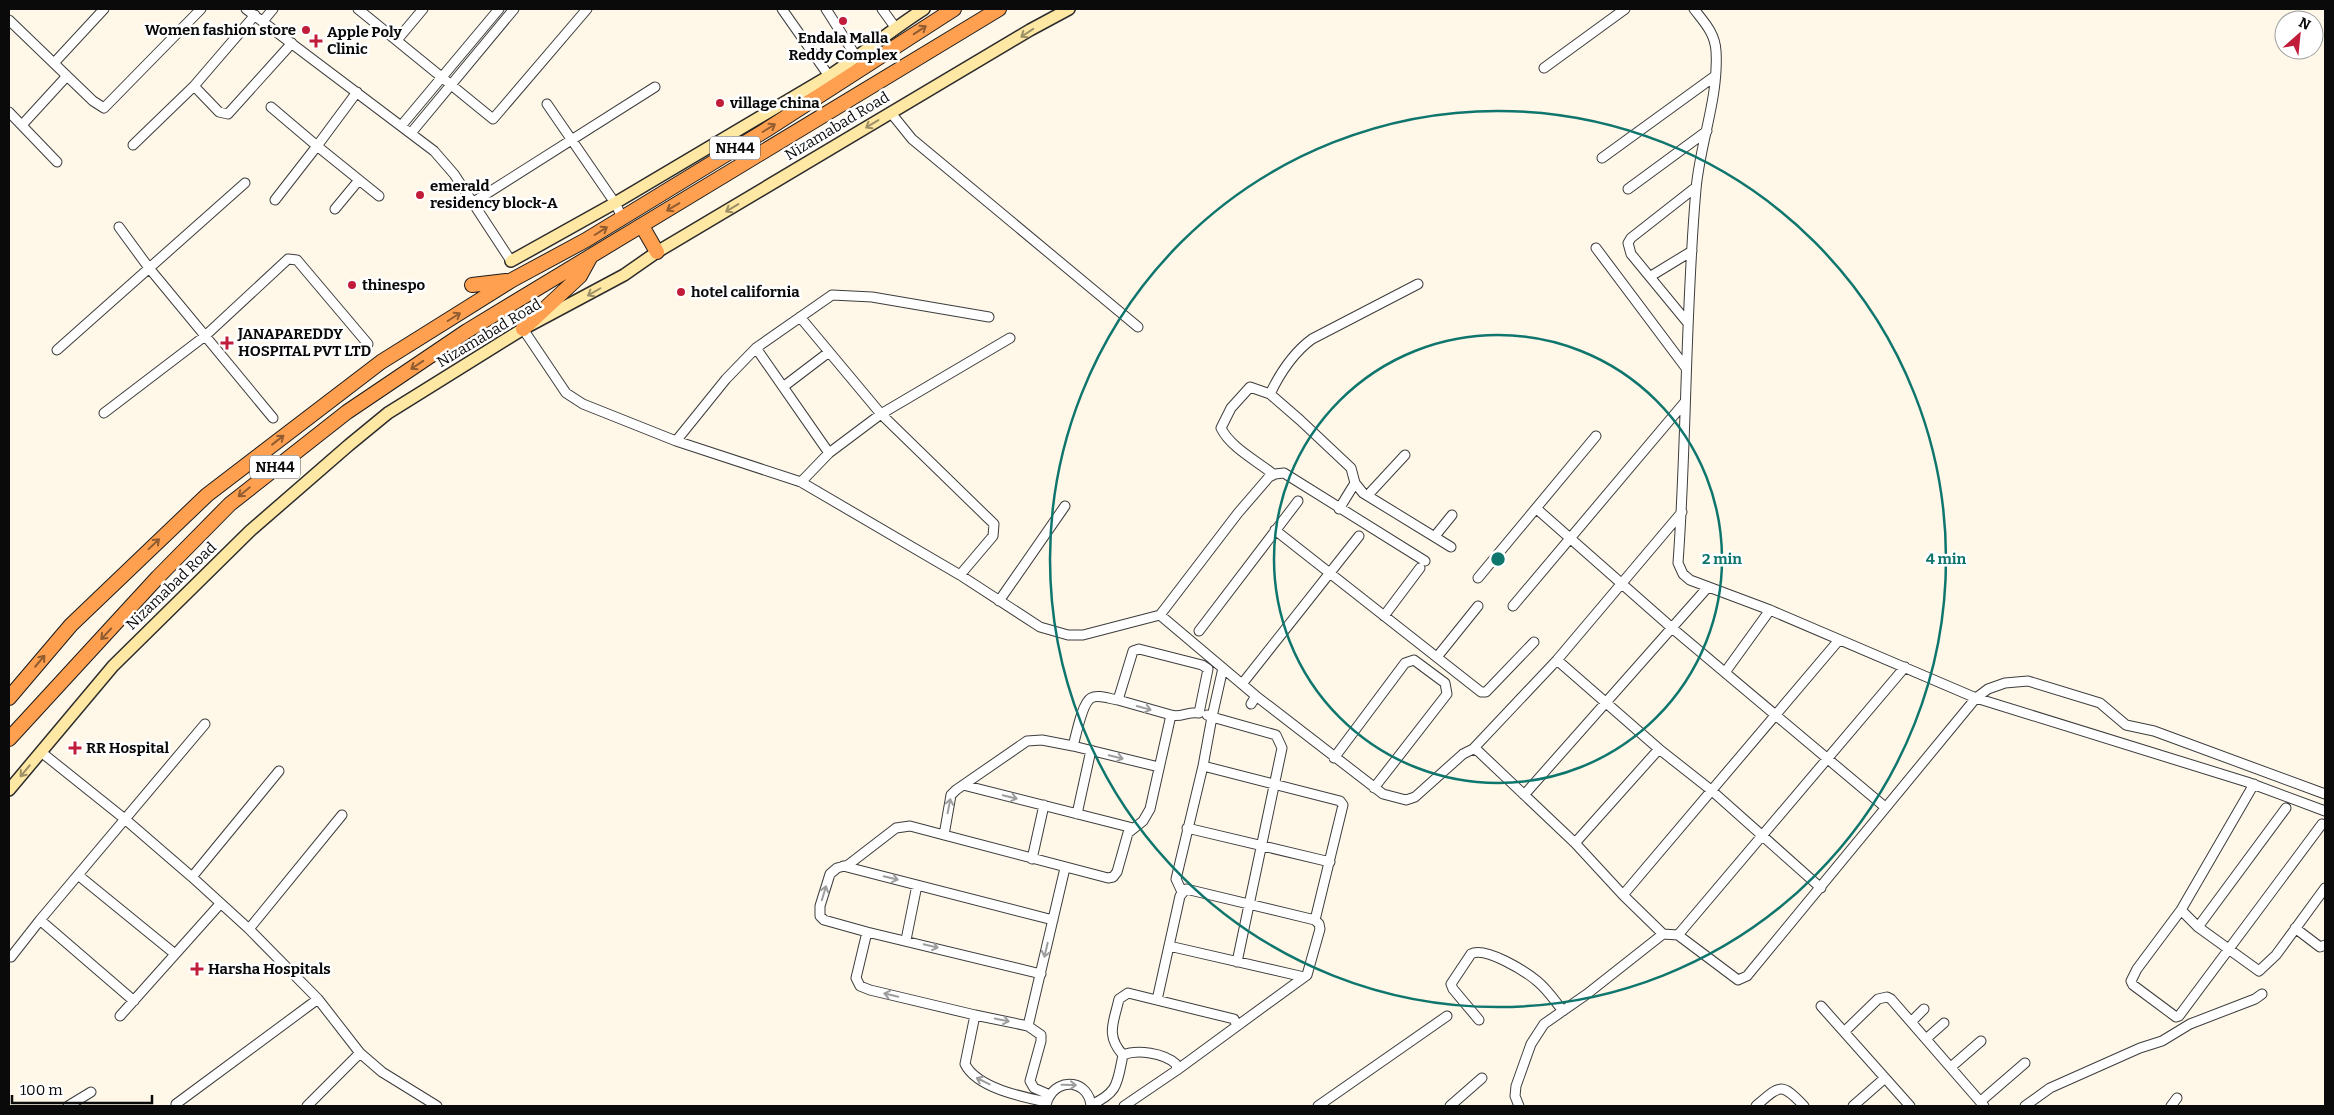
<svg xmlns="http://www.w3.org/2000/svg" width="2334" height="1115" font-family="Bitter,serif">
	<style>
		.lines { fill: none; stroke-linecap: round; stroke-linejoin: round }
		.minor-casing { stroke: #3d3d3d; stroke-width: 11 }
		.secondary-casing { stroke: #2c2c2c; stroke-width: 14 }
		.trunk-casing { stroke: #1b1b1b; stroke-width: 16 }
		.minor { stroke: #fff; stroke-width: 9 }
		.secondary { stroke: #ffe8a3; stroke-width: 11 }
		.trunk { stroke: #fea050; stroke-width: 14 }
		.oneway { stroke: #905c30 }
		.oneway2 { stroke: #9d8f66 }
		.oneway3 { stroke: #9d9d9d }
		.ring { fill: none; stroke: #0f766e; stroke-width: 2.5 }
		.poi-dot { fill: #c11c3a; stroke: #fff; stroke-width: 2 }
		.labels { text-anchor: middle; dominant-baseline: central; stroke-width: 5; stroke-linejoin: round; paint-order: stroke }
		.shield { fill: #fff; stroke: #545454; stroke-width: 1 }
		.shield-label { font-size: 14px; font-weight: bold; fill: #0a0a0a }
		.poi-label { font-size: 15px; font-weight: bold; fill: #0a0a0a; stroke: #fff; text-anchor: start }
		.street-label { font-size: 15px; fill: #0a0a0a; stroke: #fff }
		.centre { fill: #0f766e; stroke: #fff; stroke-width: 2.5 }
		.ring-label { font-size: 15px; text-anchor: middle; font-weight: bold; fill: #0f766e; stroke: #fff; stroke-width: 5; stroke-linejoin: round; paint-order: stroke }
	</style>
	<rect width="100%" height="100%" fill="#fff7e8"/>
	<g class="lines">
		<defs>
			<path id="minor" d="M246 9 434 151 454 174 511 261
				M358 9 493 119 587 9
				M782 9 829 76
				M826 9 857 58
				M882 9 895 27
				M1694 9C1704 22 1715 33 1716 51 1719 97 1700 143 1696 189 1685 314 1687 439 1678 563L1683 574 1690 580 1770 610 1976 698 2247 782 2325 811
				M9 20 93 101 104 108 201 9
				M263 21 273 9
				M397 40 423 9
				M54 63 104 9
				M1544 68 1625 9
				M194 86 219 112 228 114 292 43
				M357 92 317 146 379 196
				M547 104 615 203 622 217
				M271 107 317 146 275 200
				M9 112 57 162
				M891 113 912 139 1138 327
				M22 125 66 77
				M401 126 499 9
				M411 133 514 9
				M133 145 194 86 255 15
				M1602 158 1715 76
				M1628 189 1707 131
				M472 203 655 87
				M335 209 359 180
				M119 227 149 268 273 418
				M1596 248 1686 368
				M1651 276 1692 251
				M800 317 881 414 994 524 993 536 960 575
				M1687 322 1631 254 1628 243 1631 238 1696 187
				M523 329 566 393 583 404 676 441 801 482 960 575 1040 627 1068 635H1083L1160 615 1256 696 1383 794 1406 800 1415 797 1463 754 1473 749 1478 751 1575 843 1623 895 1663 934 1678 935 1738 980 1747 976 1976 698 1988 689 2005 683 2028 681 2100 703 2126 725 2154 731 2325 794
				M756 348 829 453
				M57 350 245 183
				M783 387 829 352
				M1270 394C1280 373 1293 353 1312 339L1418 284
				M104 413 205 336 288 259 297 260 368 344
				M676 441 726 379 756 348 832 295 872 297 989 317
				M1273 474C1257 461 1230 447 1221 428L1231 408 1250 387 1270 394 1300 420 1351 468 1355 483 1363 493 1451 547
				M801 482 829 453 881 414 1010 338
				M1368 495 1405 455
				M1339 509 1355 483
				M1537 509 1672 628 1885 807
				M1275 530 1481 692H1486L1534 642
				M1435 536 1452 515
				M1478 578 1596 436
				M999 601 1065 506
				M1513 606 1685 402
				M1160 615 1238 513 1269 477 1275 474 1284 473 1425 561
				M1384 616 1420 568
				M1199 631 1298 501
				M1437 657 1478 606
				M1557 660 1659 749 1711 790 1821 888
				M1726 671 1770 610
				M1242 684 1359 536
				M1118 700 1171 715
				M1251 704 1256 696
				M1207 715 1212 717 1223 668
				M1073 746 1159 767
				M1473 749 1557 660 1682 512
				M41 752 126 820 192 877 249 929 318 999 360 1053 307 1106
				M1334 758 1405 663 1414 660 1445 683 1447 694 1374 788
				M1203 766 1340 801 1343 805 1315 920
				M2254 784 2181 910 2198 927 2259 971 2276 955 2325 888
				M963 785 1133 828
				M1524 795 1708 587
				M1077 814 1091 750
				M1187 828 1330 862
				M944 835 1108 878 1113 877 1117 872 1128 833 1143 821 1150 809 1171 715C1181 718 1188 711 1199 713L1208 669 1202 665 1139 649 1133 651 1118 700C1110 699 1098 694 1091 698 1082 703 1076 736 1073 746L1042 740 1027 741 956 790 951 795 944 835 910 826 896 828 848 865 837 868 830 874 820 906V916L824 920 867 932 856 978 860 986 870 990 975 1015 965 1064C977 1088 1022 1097 1047 1102
				M1575 843 1659 749
				M1032 859 1044 805
				M843 866 1053 920
				M78 875 175 954
				M192 877 279 771
				M1182 892 1176 879 1203 766 1212 717 1276 735 1282 748 1237 962
				M1623 895 1839 640
				M2181 910 2137 969 2131 981 2133 985 2176 1017 2179 1016 2322 824
				M40 920 134 1001
				M2198 927 2286 808
				M2295 928 2320 947 2325 945
				M249 929 342 815
				M867 932 1041 974
				M1678 935 1905 667
				M906 940 917 885
				M1169 946 1304 977
				M11 957 40 920 205 724
				M1157 1000 1180 896 1186 889 1315 920 1319 924 1320 929 1307 975 1237 1026
				M1821 1006 1910 1106
				M975 1015 1028 1026
				M120 1016 220 904
				M1479 1020 1453 989 1451 984 1471 954C1485 946 1525 971 1537 981 1547 989 1555 1001 1563 1011
				M1912 1021 1924 1009
				M1845 1031 1878 999 1887 997 1891 999 1984 1106
				M1927 1038 1944 1023
				M360 1053 382 1072 437 1106
				M1123 1055C1105 1035 1114 1022 1119 999L1128 993 1234 1019 1237 1026 1177 1070
				M1951 1067 1981 1041
				M1050 1095 1034 1088 1030 1081 1041 1041V1035L1028 1026 1065 868
				M1048 1099C1059 1076 1089 1081 1091 1106
				M1981 1101 2025 1063
				M176 1104 318 999
				M1091 1105C1119 1092 1117 1083 1123 1055 1137 1049 1164 1053 1176 1064L1177 1070 1124 1106
				M68 1106 91 1092
				M1318 1106 1447 1016
				M1450 1106 1482 1078
				M1519 1106 1515 1096 1516 1086 1531 1044 1544 1024 1587 994 1663 934
				M1756 1106C1780 1085 1781 1082 1804 1106
				M1853 1106 1885 1078
				M2025 1106 2050 1088 2140 1048 2162 1041 2190 1024 2255 999 2262 994
				M2171 1106 2177 1098"/>
			<path id="secondary" d="M511 261 615 203 829 76C861 55 891 30 924 9
				M9 790 113 666 250 531 349 445 388 413 523 329 624 275 657 252 1030 30 1069 9"/>
			<path id="trunk" d="M642 226 657 252
				M472 285 506 281
				M523 329 580 276 591 256
				M9 698 71 625 207 495 381 362 512 280 586 240 766 130 954 9
				M9 739 158 577 230 504 347 412 467 331 999 9"/>
		</defs>
		<use href="#minor" class="minor-casing"/>
		<use href="#secondary" class="secondary-casing"/>
		<use href="#trunk" class="trunk-casing"/>
		<use href="#minor" class="minor"/>
		<use href="#secondary" class="secondary"/>
		<use href="#trunk" class="trunk"/>
	</g>
	<defs><path id="oneway-shaft" d="M-6 0H5M1.5-3L5.5 0L1.5 3" fill="none" stroke-width="1.6" stroke-linecap="round" stroke-linejoin="round" transform="scale(1.25)"/></defs>
	<g class="oneway">
		<use href="#oneway-shaft" transform="translate(920 30) rotate(-33)"/>
		<use href="#oneway-shaft" transform="translate(769 128) rotate(-32)"/>
		<use href="#oneway-shaft" transform="translate(673 207) rotate(149)"/>
		<use href="#oneway-shaft" transform="translate(601 231) rotate(-32)"/>
		<use href="#oneway-shaft" transform="translate(454 317) rotate(-32)"/>
		<use href="#oneway-shaft" transform="translate(417 365) rotate(146)"/>
		<use href="#oneway-shaft" transform="translate(278 440) rotate(-38)"/>
		<use href="#oneway-shaft" transform="translate(244 492) rotate(141)"/>
		<use href="#oneway-shaft" transform="translate(154 544) rotate(-43)"/>
		<use href="#oneway-shaft" transform="translate(106 634) rotate(133)"/>
		<use href="#oneway-shaft" transform="translate(40 661) rotate(-50)"/>
	</g>
	<g class="oneway2">
		<use href="#oneway-shaft" transform="translate(1027 33) rotate(146)"/>
		<use href="#oneway-shaft" transform="translate(872 124) rotate(149)"/>
		<use href="#oneway-shaft" transform="translate(732 208) rotate(149)"/>
		<use href="#oneway-shaft" transform="translate(594 292) rotate(150)"/>
		<use href="#oneway-shaft" transform="translate(25 771) rotate(130)"/>
	</g>
	<g class="oneway3">
		<use href="#oneway-shaft" transform="translate(1144 708) rotate(15)"/>
		<use href="#oneway-shaft" transform="translate(1116 757) rotate(14)"/>
		<use href="#oneway-shaft" transform="translate(1010 797) rotate(14)"/>
		<use href="#oneway-shaft" transform="translate(949 806) rotate(-79)"/>
		<use href="#oneway-shaft" transform="translate(891 878) rotate(14)"/>
		<use href="#oneway-shaft" transform="translate(824 893) rotate(-73)"/>
		<use href="#oneway-shaft" transform="translate(931 946) rotate(13)"/>
		<use href="#oneway-shaft" transform="translate(1046 950) rotate(103)"/>
		<use href="#oneway-shaft" transform="translate(891 995) rotate(-167)"/>
		<use href="#oneway-shaft" transform="translate(1002 1020) rotate(12)"/>
		<use href="#oneway-shaft" transform="translate(983 1081) rotate(-154)"/>
		<use href="#oneway-shaft" transform="translate(1069 1085) rotate(1)"/>
	</g>
	<g class="ring">
		<circle cx="1498" cy="559" r="224"/>
		<circle cx="1498" cy="559" r="448"/>
	</g>
	<g class="poi-dot">
		<circle cx="843" cy="21" r="5"/>
		<circle cx="306" cy="30" r="5"/>
		<path d="M313.5 33.5h5v5h5v5h-5v5h-5v-5h-5v-5h5z"/>
		<circle cx="720" cy="103" r="5"/>
		<circle cx="420" cy="195" r="5"/>
		<circle cx="352" cy="285" r="5"/>
		<circle cx="681" cy="292" r="5"/>
		<path d="M224.5 335.5h5v5h5v5h-5v5h-5v-5h-5v-5h5z"/>
		<path d="M72.5 740.5h5v5h5v5h-5v5h-5v-5h-5v-5h5z"/>
		<path d="M194.5 961.5h5v5h5v5h-5v5h-5v-5h-5v-5h5z"/>
	</g>
	<g class="labels">
		<g class="shield">
			<rect x="710" y="136.5" width="50" height="23" rx="4"/>
			<rect x="250" y="455.5" width="50" height="23" rx="4"/>
		</g>
		<g class="shield-label">
			<text x="735" y="148">NH44</text>
			<text x="275" y="467">NH44</text>
		</g>
		<g class="poi-label">
			<text x="296" y="30" text-anchor="end">Women fashion store</text>
			<text x="327" y="32">Apple Poly<tspan x="327" dy="17">Clinic</tspan></text>
			<text x="843" y="38" text-anchor="middle">Endala Malla<tspan x="843" dy="17">Reddy Complex</tspan></text>
			<text x="730" y="103">village china</text>
			<text x="430" y="186">emerald<tspan x="430" dy="17">residency block-A</tspan></text>
			<text x="362" y="285">thinespo</text>
			<text x="691" y="292">hotel california</text>
			<text x="238" y="334">JANAPAREDDY<tspan x="238" dy="17">HOSPITAL PVT LTD</tspan></text>
			<text x="86" y="748">RR Hospital</text>
			<text x="208" y="969">Harsha Hospitals</text>
		</g>
		<g class="street-label">
			<text transform="translate(837 126) rotate(-31)">Nizamabad Road</text>
			<text transform="translate(489 333) rotate(-31)">Nizamabad Road</text>
			<text transform="translate(171 586) rotate(-44)">Nizamabad Road</text>
		</g>
	</g>
	<circle cx="1498" cy="559" r="8" class="centre"/>
	<g class="ring-label">
		<text x="1722" y="564">2 min</text>
		<text x="1946" y="564">4 min</text>
	</g>
	<rect width="2334" height="1115" fill="none" stroke="#0a0a0a" stroke-width="20"/>
	<g transform="translate(2299 35) rotate(27)"><circle r="24" fill="#ffffff" stroke="#9d9d9d"/>
	<path d="M0-4L9 19L0 12L-9 19Z" fill="#c11c3a"/>
	<text y="-8" font-size="14" font-weight="bold" text-anchor="middle" fill="#0a0a0a">N</text>
	</g>
	<path d="M12 1095v8h140v-8" fill="none" stroke="#0a0a0a" stroke-width="2.5"/>
	<text x="20" y="1095" font-size="15" fill="#0a0a0a" stroke="#ffffff" stroke-width="4" paint-order="stroke">100 m</text>
</svg>
